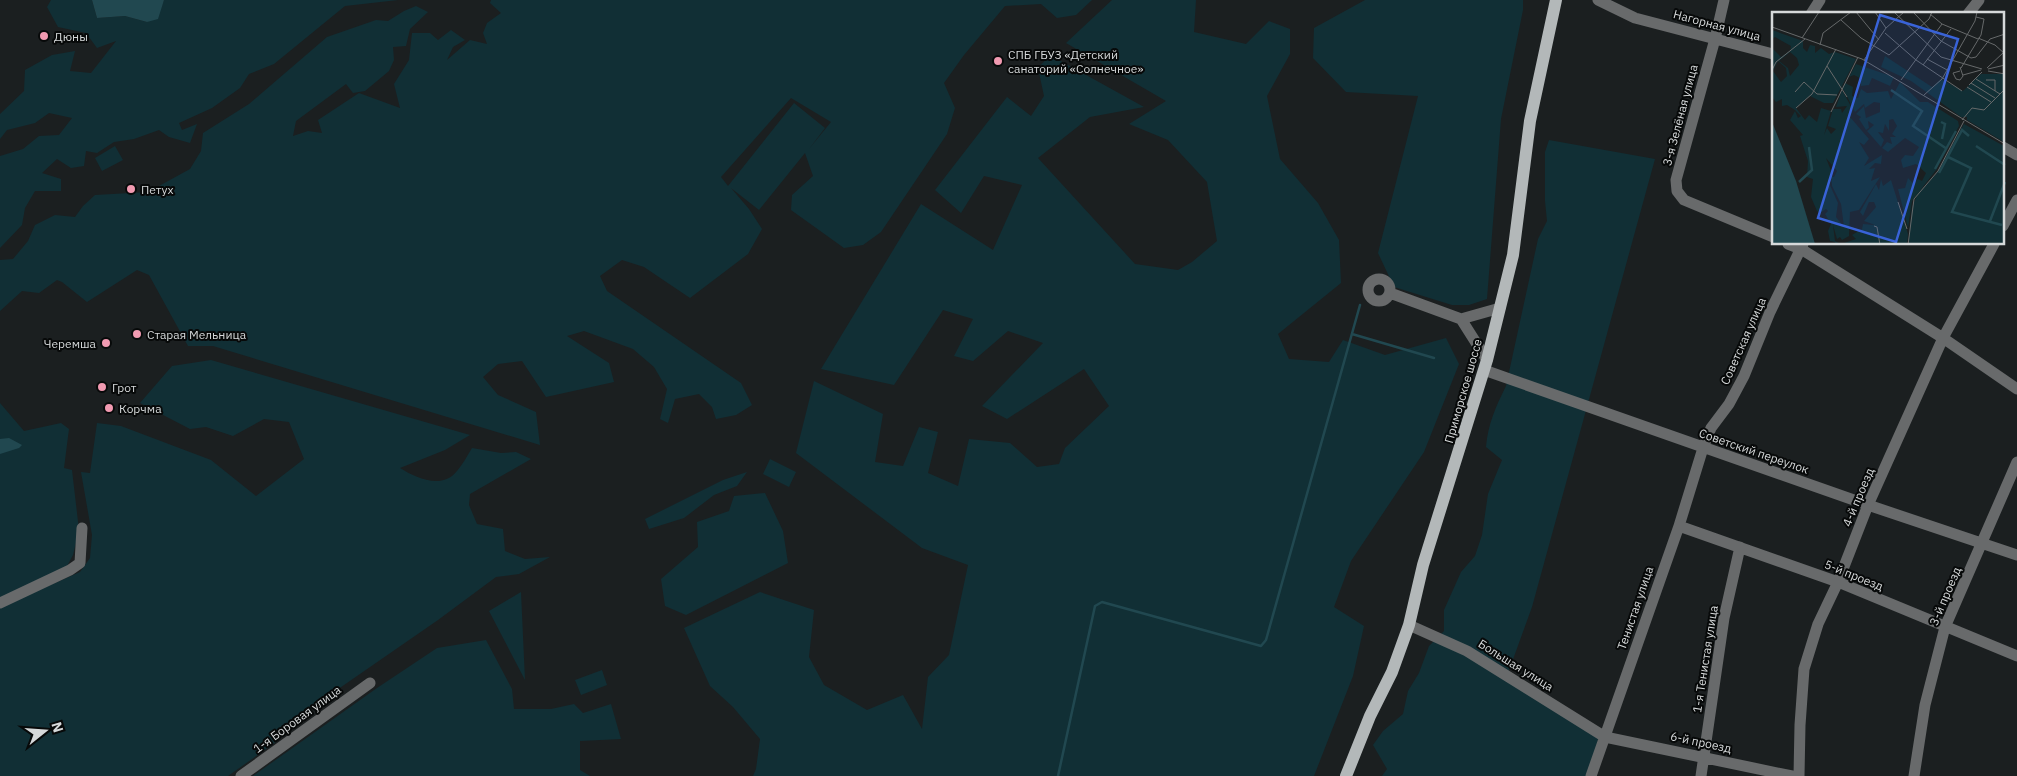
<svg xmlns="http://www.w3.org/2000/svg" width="2017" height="776" font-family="'IBM Plex Sans',sans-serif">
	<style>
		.green { fill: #112f35; fill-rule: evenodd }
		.water { fill: #214850 }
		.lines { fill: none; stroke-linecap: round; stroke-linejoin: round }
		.stream { stroke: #214850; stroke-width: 2.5 }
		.minor { stroke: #686a6b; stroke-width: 11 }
		.major { stroke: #b3b8b9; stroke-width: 12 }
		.poi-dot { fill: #f19ab1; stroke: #070909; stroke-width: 2 }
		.labels { text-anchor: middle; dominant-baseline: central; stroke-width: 4; stroke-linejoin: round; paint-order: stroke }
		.street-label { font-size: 12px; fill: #d6d9da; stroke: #070909 }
		.poi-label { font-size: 12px; fill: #d6d9da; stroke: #070909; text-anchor: start }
		.inset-river { fill: none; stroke: #214850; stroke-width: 2.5 }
		.inset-road { fill: none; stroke: #66696a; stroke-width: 1 }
		.view { fill: #3963d8; fill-opacity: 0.15; stroke: #3963d8; stroke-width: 2.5 }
		.inset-edge { fill: none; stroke: #d6d9da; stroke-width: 2.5 }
	</style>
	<rect width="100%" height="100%" fill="#1b1f20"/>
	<path class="green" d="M51 0H92L97 18 125 16 147 22 161 7 164 0H398L345 6 274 64 249 74 240 88 212 108 179 123 182 130 197 124 190 143 169 137 159 130 134 139 114 142 97 153 86 151 84 166 71 168 57 159 42 173 61 179V191H35L25 208 22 225 0 248V156L23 149 39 136 59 135 72 118 49 113 35 123 7 130 0 139V114L24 91 25 70 52 55 75 51 70 71 91 73 116 41 97 48 86 33 58 27 47 7Z
		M491 0H1092L1076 15 1057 18 1041 4 1005 6 964 55 944 83 955 108 947 134 881 232 863 245 844 248 791 210 792 195 813 176 805 153 759 210 731 188 749 209 762 229 748 254 690 298 644 267 622 260 600 276 607 291 741 383 752 405 736 415 716 419 712 407 699 394 675 399 668 423 660 419 667 389 654 367 633 349 584 331 567 336 609 363 614 382 546 397 522 361 498 364 483 377 498 395 536 412 540 445 213 346H188L149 275 137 270 87 302 62 282 57 280 39 293 22 291 0 311V260L13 259 28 241 35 225 55 215 75 217 83 206 95 195 148 192 190 169 201 151 203 133 249 104 327 37 376 20 388 21 404 11 416 6 428 12 410 29 406 46 393 47 394 60 389 71 365 91 353 93 346 84 296 121 293 136 308 131 322 133 318 120 359 93 400 108 394 84 409 60 412 33H430L438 40 451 30 465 40 453 47 447 60 470 40 487 44 483 33 487 23 501 13 490 3ZM791 98 831 122 809 149 825 128 794 103 728 186 721 177Z
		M1112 0H1196L1194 32 1246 44 1269 21 1290 29V54L1267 96 1280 159 1318 203 1339 240 1341 283 1278 334 1289 359 1329 362 1343 340 1385 355 1446 338 1459 364 1424 452 1351 561 1334 607 1364 626 1353 676 1314 776H753L756 769 760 739 733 707 710 686 684 628 760 592 814 610 809 657 824 685 867 710 903 695 922 729 928 677 949 655 968 565 922 548 796 453 814 381 883 414 875 462 903 466 919 427 938 432 928 473 958 486 969 439 1010 443 1037 467 1059 464 1065 448 1109 406 1084 369 1007 419 982 406 1043 343 1008 331 973 361 954 356 973 319 943 310 894 385 821 369 921 204 993 250 1022 185 984 176 961 213 935 190 1007 97 1031 116 1044 96 1038 68 1050 55 1144 107 1090 117 1038 158 1135 264 1178 270 1192 262 1217 241 1207 182 1168 140 1129 124 1166 101 1066 43Z
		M1365 0H1523V10L1501 119 1487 299 1469 305H1452L1394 287 1378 253 1418 96 1346 92 1313 58 1314 28Z
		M1549 140 1655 159 1532 607 1507 676 1599 734 1591 776H1382L1387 769 1373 745 1383 731 1403 714 1408 691 1419 673 1429 646 1444 631V610L1461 572 1475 556 1482 535 1488 494 1502 460 1486 447C1488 424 1496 406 1506 386L1538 239 1547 221 1545 201V152Z
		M115 146 123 160 102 171 95 158Z
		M211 360 470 435 445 450 400 468C416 478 442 490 457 471 463 464 467 456 472 448L501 453 516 452 531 459 470 494 469 505 477 524 503 529 505 551 525 559 550 557 519 574 496 577 438 620 292 721 276 742 228 776H0V607L80 572 90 558 92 535 81 472 90 473 97 423 121 426 211 460 256 496 304 459 289 422 264 419 233 436 206 427 190 429 140 403 172 366Z
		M0 403 24 431 61 423 69 429 64 468 72 470 79 530 73 555 66 568 0 600Z
		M770 459 796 472 789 487 763 474Z
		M747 472 737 486 714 495 684 518 649 529 645 519 723 480Z
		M765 493 783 531 788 563 686 615 665 606 661 579 698 547 697 522 729 511 734 496Z
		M521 592 525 680 489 611Z
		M486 640 512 689 514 709H551L574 704 583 713 611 704 621 739 580 741V770L590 776H253L377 688 437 648Z
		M602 670 607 685 581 695 575 680Z"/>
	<path class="water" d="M92 0H164L158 19 147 22 125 16 97 18Z
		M9 438 22 445 19 448 0 454V439Z"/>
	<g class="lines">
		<path class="stream" d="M1352 334 1434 358
			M1058 776 1095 606 1102 602 1261 646 1266 640 1360 305"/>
		<path class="minor" d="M1598 0 1635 18 1773 54
			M1724 0 1715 39 1676 180 1677 191 1684 200 1773 237
			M1811 14 1820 0
			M1968 14 1979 0
			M2003 147 2017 155
			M2003 226 2017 200
			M1788 244 1801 249 1943 338 2017 389
			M1368 290a11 11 0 1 1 22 0a11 11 0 1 1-22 0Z
			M1390 293 1461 319 1500 308
			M1461 319 1487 360
			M1484 370 1868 505 2017 555
			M1679 526 1838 582 2017 656
			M0 603 70 570 80 563 82 528
			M1409 625 1467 651 1605 737 1792 776
			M241 776 370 683
			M1591 776 1679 526 1703 448 1711 428 1729 404 1744 376 1770 312 1803 244
			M1701 776 1724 618 1740 547
			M1799 776 1800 725 1804 669 1818 624 1838 582 1868 505 1943 338 1994 244
			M1914 776 1925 705 1945 627 2017 462"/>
		<path class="major" d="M1346 776 1370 716 1392 672 1409 625 1423 565 1487 360 1513 255 1530 121 1556 0"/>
	</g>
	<g class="poi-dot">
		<circle cx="44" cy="36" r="5"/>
		<circle cx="998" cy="61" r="5"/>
		<circle cx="131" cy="189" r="5"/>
		<circle cx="137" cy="334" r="5"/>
		<circle cx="106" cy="343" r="5"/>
		<circle cx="102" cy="387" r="5"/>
		<circle cx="109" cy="408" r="5"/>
	</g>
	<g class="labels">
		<g class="street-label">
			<text transform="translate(1717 25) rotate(15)">Нагорная улица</text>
			<text transform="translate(1680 115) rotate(-75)">3-я Зелёная улица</text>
			<text transform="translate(1743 341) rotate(-66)">Советская улица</text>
			<text transform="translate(1463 391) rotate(-74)">Приморское шоссе</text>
			<text transform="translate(1754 451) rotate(19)">Советский переулок</text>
			<text transform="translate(1858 497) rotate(-67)">4-й проезд</text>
			<text transform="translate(1854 575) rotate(22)">5-й проезд</text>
			<text transform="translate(1945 596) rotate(-67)">3-й проезд</text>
			<text transform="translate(1635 608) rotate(-71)">Тенистая улица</text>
			<text transform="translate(1705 659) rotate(-81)">1-я Тенистая улица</text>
			<text transform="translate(1516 665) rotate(32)">Большая улица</text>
			<text transform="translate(297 719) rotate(-36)">1-я Боровая улица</text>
			<text transform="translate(1701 742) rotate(12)">6-й проезд</text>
		</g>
		<g class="poi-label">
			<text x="54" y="36">Дюны</text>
			<text x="1008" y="54">СПБ ГБУЗ «Детский<tspan x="1008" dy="14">санаторий «Солнечное»</tspan></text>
			<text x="141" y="189">Петух</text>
			<text x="147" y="334">Старая Мельница</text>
			<text x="96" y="343" text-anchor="end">Черемша</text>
			<text x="112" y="387">Грот</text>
			<text x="119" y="408">Корчма</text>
		</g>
	</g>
	<g transform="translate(1772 12)">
		<rect width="232" height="232" fill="#1b1f20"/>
		<path d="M0 18 31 29V36L35 40 38 33 43 34V41L49 36 57 42 63 40 84 47 61 91H52L38 84 24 96 33 108 37 103 45 110 49 96 59 99 52 123 55 116 59 122 64 117 56 114 61 97H69L70 101 75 94 64 95 70 78 81 98 78 105 97 127 92 133 87 130 97 146 92 154 110 143 109 152 103 151 97 157 103 156 99 169 108 165 87 198 78 200 77 224 70 228 68 225 65 227 61 213 63 229 69 232 84 227 80 223 90 217 91 212 103 213 92 209 104 195 102 190H97L91 204 88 200 104 172 107 178 109 167 111 174 119 168 136 222 135 232 60 233 63 232V230L58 229 56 219 59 212 53 202 56 199 54 197 48 201 45 199 39 185 41 167 35 165 36 149 28 124 31 123 18 108 23 99 26 106 29 104 23 98 15 93 10 94V87L4 90 0 85V36L9 45 18 39 19 34 3 25 0 27ZM18 40 25 46 27 53 18 64 16 56 7 49ZM6 49 14 56 15 64 9 70 1 59ZM54 146 65 159 62 165 59 164 60 174 69 192 72 215 64 205 66 191 57 171 59 165 60 161ZM113 44 160 75 169 67 191 79 209 62H232V130L195 108V105H189L139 69 109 55ZM84 52 122 65 118 74 100 66 97 73 89 74 88 66 82 63 77 65ZM128 70 148 90H156L186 109 187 114 164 158 140 189 136 216 126 177 133 176 136 166 141 171 146 167 150 169 154 161 144 152 131 156 129 148 133 143 141 144 147 135 133 126 116 140 110 136 115 130 120 132 118 125H124L120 122 125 114 121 107 117 108V119L113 112 111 121 106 120 112 128 109 135 95 119 102 113 96 109 97 116 94 118 87 107 89 105 84 102 92 94 94 106 108 100V91L102 90 93 96 92 92 83 100 70 75 73 71 81 75 80 84 86 86 89 77 95 81 116 79 119 87ZM192 112 232 134V232L136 233 140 195 146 181 164 162Z" fill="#112f35" fill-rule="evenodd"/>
		<path d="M0 110 24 169 43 232H0Z" fill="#214850"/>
		<path class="inset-river" d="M119 78 150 99 141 114 175 137M169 110 173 112 170 127M204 134 233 153M176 145 199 156 180 200 230 213M163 157 184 119M167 161 190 118 197 124M27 170 40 158 37 135M218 209 233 170"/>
		<path class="inset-road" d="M84 0 107 28M103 0 114 16M122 0 169 45 210 57M141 0 169 29 199 46 204 45 218 27 233 22M158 2 170 12 206 27M69 8 89 26 117 43 157 7 160 0M0 15 90 47 233 132M113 21 144 48 190 79M30 26 47 0M206 26 223 33 233 42M48 33 51 21 79 0M155 47 177 59M92 48 114 16 132 0M151 53 179 17M55 54 75 85M189 56 209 23 212 7 204 5M215 56 232 40M216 57 233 53M0 58 4 50 33 27M188 59 181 61 184 67 188 68 191 64 188 55M216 59 233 62M191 63 209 58M204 67 228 82M129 68 170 12M214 68H223V79M199 71 223 86M197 73 210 60M195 75 219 90M23 80 32 70 45 82 65 83M152 83 170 67 203 9 205 0M24 96 40 82 64 37M59 100 86 45M190 108 200 96 212 98 233 77M126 190 135 217M102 214 105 215 108 233M136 233 142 187 166 159 192 109"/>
		<path class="view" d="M108 3 186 27 124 230 46 206Z"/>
		<rect width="232" height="232" class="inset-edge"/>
	</g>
	<g transform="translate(45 731) rotate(73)" stroke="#070909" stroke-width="4" paint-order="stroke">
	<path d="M0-4L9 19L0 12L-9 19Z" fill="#d6d9da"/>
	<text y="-8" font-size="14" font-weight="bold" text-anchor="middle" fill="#d6d9da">N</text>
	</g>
</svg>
